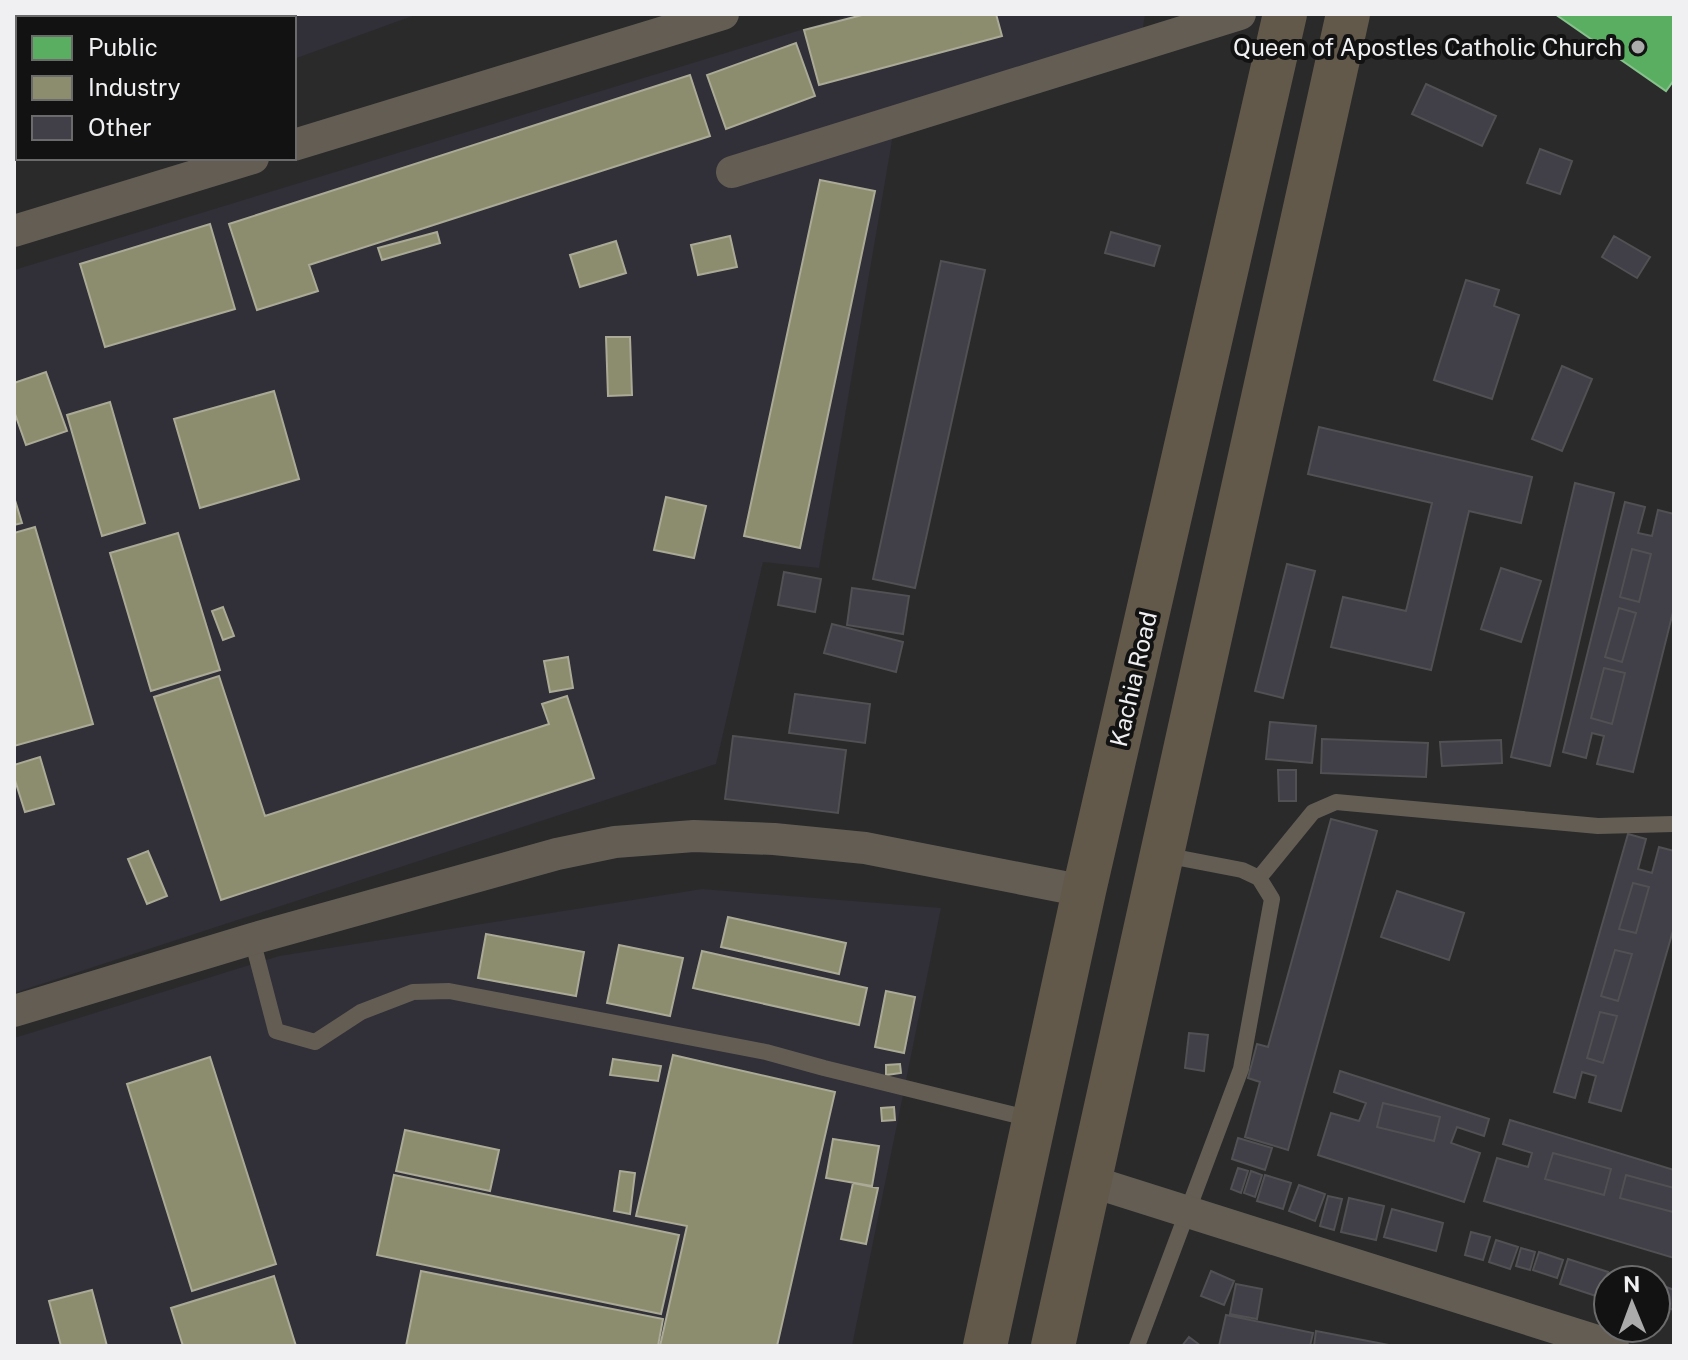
<svg xmlns="http://www.w3.org/2000/svg" width="1688" height="1360" font-family="'Public Sans',sans-serif">
	<style>
		.built { fill: #312f37 }
		.public { fill: #5aae61; stroke: #87c28c; stroke-width: 2 }
		.industry { fill: #8c8c6e; stroke: #aaaa96; stroke-width: 2 }
		.building { fill: #413f47; stroke: #515052; stroke-width: 2; fill-rule: evenodd }
		.lines { fill: none; stroke-linecap: round; stroke-linejoin: round }
		.lane { stroke: #635d54; stroke-width: 16 }
		.street { stroke: #635d54; stroke-width: 32 }
		.primary { stroke: #62594a; stroke-width: 44 }
		.poi-dot { fill: #ababac; stroke: #121213; stroke-width: 3 }
		.labels { text-anchor: middle; dominant-baseline: central; stroke-width: 8; stroke-linejoin: round; paint-order: stroke }
		.poi-label { font-size: 24px; fill: #f0f0f2; stroke: #121213; text-anchor: end }
		.street-label { font-size: 24px; fill: #f0f0f2; stroke: #121213 }
	</style>
	<rect width="100%" height="100%" fill="#2a2a2b"/>
	<path class="built" d="M14 14H418L294 59V18H18V158H21L14 161Z
		M853 14H1145L1142 34 895 123 819 568 763 562 716 764 14 993V270Z
		M702 889 941 908 852 1346H14V1038L279 956Z"/>
	<path class="public" d="M1555 14H1674V80L1666 91Z"/>
	<path class="industry" d="M177 14H207L201 18H183Z
		M229 14H274L272 18H230Z
		M866 14H996L1002 36 819 85 804 30Z
		M796 43 815 96 726 129 707 75Z
		M690 75 710 136 309 265 318 291 257 310 229 224Z
		M820 180 875 191 800 548 744 536Z
		M210 224 235 309 105 347 80 264Z
		M437 232 440 243 382 260 378 248Z
		M730 236 737 267 698 275 691 245Z
		M616 241 626 273 580 287 570 255Z
		M606 337H630L632 395 608 396Z
		M46 372 67 431 26 445 14 411V383Z
		M274 391 299 479 200 508 174 419Z
		M110 402 145 523 102 536 67 415Z
		M14 497 22 523 14 525Z
		M666 497 706 506 694 558 654 550Z
		M35 527 93 724 14 746V533Z
		M178 533 220 670 151 691 110 553Z
		M223 607 234 636 223 640 212 611Z
		M568 657 573 688 550 692 544 661Z
		M219 676 265 816 549 724 542 704 567 696 594 778 221 900 154 697Z
		M40 757 54 804 25 812 14 777V765Z
		M148 851 167 896 147 904 128 859Z
		M728 917 846 943 839 974 721 947Z
		M486 934 584 952 576 996 478 978Z
		M619 945 683 958 670 1016 607 1003Z
		M702 951 867 988 859 1025 693 988Z
		M886 991 915 997 904 1053 875 1047Z
		M673 1055 835 1092 777 1346H660L687 1226 636 1216Z
		M210 1057 276 1264 192 1291 127 1084Z
		M613 1059 661 1066 658 1081 610 1075Z
		M900 1064 901 1073 886 1075V1065Z
		M894 1107 895 1120 882 1121 881 1108Z
		M405 1130 499 1150 490 1191 396 1171Z
		M833 1139 879 1146 872 1186 826 1178Z
		M620 1171 635 1173 630 1214 614 1211Z
		M394 1175 679 1235 661 1314 377 1255Z
		M853 1183 878 1188 866 1244 841 1239Z
		M421 1271 663 1319 658 1346H406Z
		M274 1276 296 1346H183L171 1308Z
		M92 1290 107 1346H61L49 1301Z"/>
	<path class="building" d="M1426 84 1496 116 1482 146 1412 114Z
		M1540 149 1572 161 1560 194 1527 183Z
		M1111 232 1160 246 1154 266 1105 253Z
		M1614 236 1650 257 1637 278 1602 257Z
		M941 261 985 270 915 588 873 579Z
		M1466 280 1499 290 1494 306 1519 315 1492 399 1434 380Z
		M1562 366 1592 379 1562 451 1532 439Z
		M1319 427 1532 477 1521 523 1469 511 1431 670 1331 647 1343 597 1406 611 1432 503 1308 474Z
		M1575 483 1614 493 1550 766 1511 757Z
		M1625 502 1645 507 1638 533 1652 536 1658 510 1674 514V608L1633 772 1597 764 1604 736 1592 733 1586 758 1563 752ZM1632 549 1651 554 1639 602 1620 597ZM1619 608 1636 613 1622 662 1605 657ZM1604 668 1625 673 1612 724 1591 718Z
		M1632 549 1651 554 1639 602 1620 597Z
		M1287 564 1315 571 1283 698 1255 691Z
		M1501 568 1541 581 1521 642 1481 629Z
		M784 572 821 579 815 612 778 605Z
		M852 588 909 596 903 634 847 625Z
		M1619 608 1636 613 1622 662 1605 657Z
		M832 624 903 642 896 672 824 653Z
		M1604 668 1625 673 1612 724 1591 718Z
		M795 694 870 704 865 743 789 733Z
		M1270 722 1316 726 1312 763 1266 759Z
		M733 736 846 750 838 813 725 799Z
		M1322 739 1428 743 1426 777 1321 773Z
		M1501 740 1502 763 1442 766 1440 742Z
		M1278 770H1296V801H1279Z
		M1331 819 1377 831 1288 1150 1245 1137 1260 1082 1248 1078 1257 1044 1268 1047Z
		M1628 834 1646 839 1638 869 1652 873 1659 847 1674 851V927L1621 1111 1589 1102 1596 1076 1582 1072 1575 1098 1554 1092ZM1633 883 1649 887 1636 933 1619 929ZM1615 950 1632 954 1618 1001 1601 996ZM1600 1012 1617 1016 1603 1063 1587 1058Z
		M1633 883 1649 887 1636 933 1619 929Z
		M1397 891 1464 913 1449 960 1381 937Z
		M1615 950 1632 954 1618 1001 1601 996Z
		M1600 1012 1617 1016 1603 1063 1587 1058Z
		M1189 1033 1208 1035 1204 1071 1185 1068Z
		M1340 1071 1489 1119 1484 1136 1457 1127 1451 1143 1480 1153 1464 1202 1318 1155 1331 1113 1359 1121 1366 1103 1334 1092ZM1383 1103 1440 1117 1434 1141 1377 1127Z
		M1383 1103 1440 1117 1434 1141 1377 1127Z
		M1510 1120 1674 1170V1188L1626 1175 1620 1198 1673 1212 1674 1210V1258L1484 1201 1497 1158 1528 1167 1532 1153 1503 1144ZM1553 1153 1611 1169 1604 1195 1545 1179Z
		M1238 1138 1272 1148 1265 1170 1232 1159Z
		M1553 1153 1611 1169 1604 1195 1545 1179Z
		M1238 1168 1248 1171 1241 1193 1231 1189Z
		M1251 1171 1262 1175 1255 1197 1244 1193Z
		M1265 1175 1291 1183 1283 1209 1257 1201Z
		M1626 1175 1674 1188 1673 1212 1620 1198Z
		M1299 1185 1325 1194 1315 1221 1289 1211Z
		M1328 1196 1342 1199 1334 1230 1320 1226Z
		M1349 1198 1384 1206 1376 1240 1341 1232Z
		M1392 1209 1443 1223 1436 1251 1384 1237Z
		M1471 1232 1490 1237 1483 1260 1465 1255Z
		M1496 1240 1518 1247 1510 1269 1489 1262Z
		M1521 1248 1535 1252 1530 1270 1516 1266Z
		M1539 1252 1563 1260 1557 1278 1533 1270Z
		M1568 1259 1608 1272 1599 1297 1560 1284Z
		M1211 1271 1234 1281 1224 1305 1201 1296Z
		M1615 1272 1634 1278 1633 1280H1613Z
		M1656 1283 1674 1290V1310L1656 1304Z
		M1236 1284 1262 1289 1257 1319 1230 1314Z
		M1226 1315 1313 1333 1310 1346H1219Z
		M1316 1331 1394 1346H1314Z
		M1189 1337 1201 1346H1182Z"/>
	<g class="lines">
		<path class="lane" d="M1259 878 1313 812 1336 802 1598 826 1674 824
			M252 939 276 1031 315 1042 361 1012 413 992 449 991 766 1052 824 1068 1031 1119
			M1137 1346 1241 1069 1272 899 1259 878 1242 870 1164 855"/>
		<path class="street" d="M294 145 723 14
			M732 172 1240 14
			M14 231 253 158
			M14 1011 252 939 557 854 615 842 694 836 774 839 865 848 1084 891
			M1090 1181 1613 1346"/>
		<path class="primary" d="M985 1346 1084 891 1285 14
			M1053 1346 1348 14"/>
	</g>
	<circle class="poi-dot" cx="1638" cy="47" r="8"/>
	<g class="labels">
		<g class="poi-label">
			<text x="1622" y="47">Queen of Apostles Catholic Church</text>
		</g>
		<g class="street-label">
			<text transform="translate(1133 679) rotate(-77)">Kachia Road</text>
		</g>
	</g>
	<rect width="1688" height="1360" fill="none" stroke="#f0f0f2" stroke-width="32"/>
	<rect x="16" y="16" width="280" height="144" fill="#121213" stroke="#6b6b6c" stroke-width="2"/>
	<rect x="32" y="36" width="40" height="24" fill="#5aae61" stroke="#6b6b6c" stroke-width="2"/>
	<text x="88" y="56" font-size="24" fill="#f0f0f2">Public</text>
	<rect x="32" y="76" width="40" height="24" fill="#8c8c6e" stroke="#6b6b6c" stroke-width="2"/>
	<text x="88" y="96" font-size="24" fill="#f0f0f2">Industry</text>
	<rect x="32" y="116" width="40" height="24" fill="#413f47" stroke="#6b6b6c" stroke-width="2"/>
	<text x="88" y="136" font-size="24" fill="#f0f0f2">Other</text>
	<g transform="translate(1632 1304) rotate(359)"><circle r="38" fill="#121213" stroke="#6b6b6c" stroke-width="2"/>
	<path d="M0-6L14 30L0 20L-14 30Z" fill="#ababac"/>
	<text y="-12" font-size="22" font-weight="bold" text-anchor="middle" fill="#f0f0f2">N</text>
	</g>
</svg>
